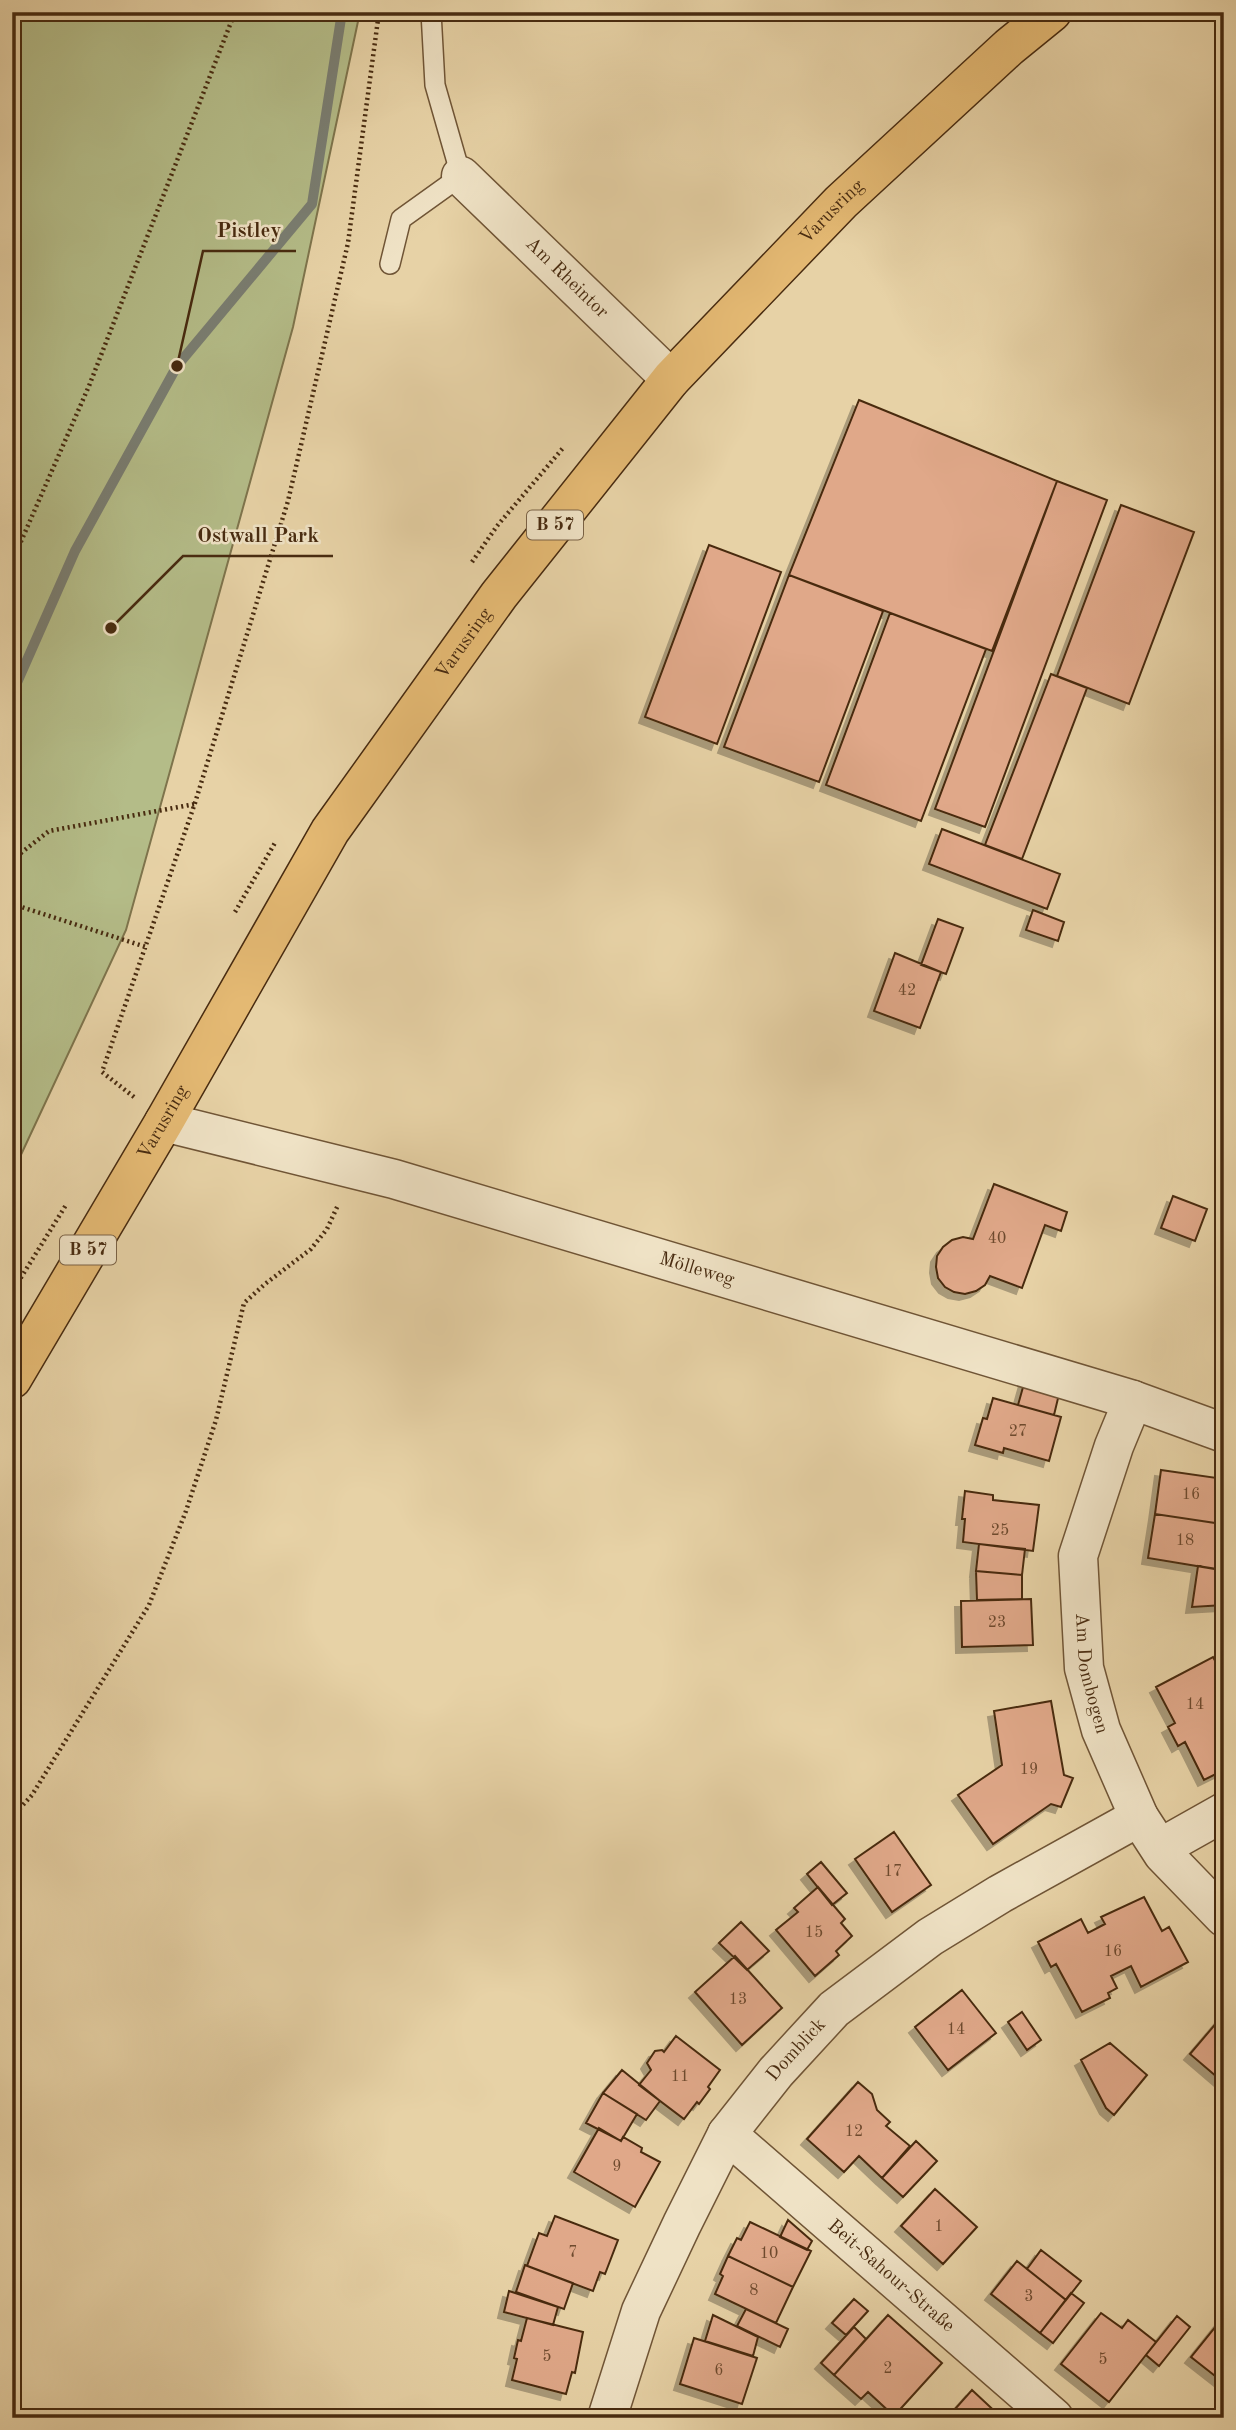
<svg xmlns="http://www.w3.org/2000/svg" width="1236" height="2430" font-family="'Old Standard TT',serif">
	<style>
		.green { fill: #b4bc88; stroke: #7e744c; stroke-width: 2 }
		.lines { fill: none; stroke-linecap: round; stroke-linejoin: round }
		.stream { stroke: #7a7e72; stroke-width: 10 }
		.building { fill: #e0a889; stroke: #482b10; stroke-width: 2; filter: url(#shadow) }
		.service-casing { stroke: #705536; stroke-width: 22 }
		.minor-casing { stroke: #705536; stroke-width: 41 }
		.primary-casing { stroke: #482b10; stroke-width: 41 }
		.path { stroke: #482b10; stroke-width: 4.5; stroke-dasharray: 2 3.5; stroke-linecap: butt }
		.service { stroke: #efe2c5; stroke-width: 19 }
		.minor { stroke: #efe2c5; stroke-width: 38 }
		.primary { stroke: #e4b973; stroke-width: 38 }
		.labels { text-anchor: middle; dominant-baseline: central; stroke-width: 5; stroke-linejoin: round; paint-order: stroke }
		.number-label { font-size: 16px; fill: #6e4a2e }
		.shield { fill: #efe2c5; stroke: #7a6246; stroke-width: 2 }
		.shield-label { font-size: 18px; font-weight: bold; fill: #482b10 }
		.street-label { font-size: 19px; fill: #482b10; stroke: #efe2c5 }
		.leader { fill: none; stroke: #482b10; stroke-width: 2.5 }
		.callout-dot { fill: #482b10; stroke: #efe2c5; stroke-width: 2.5 }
		.callout-label { font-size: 21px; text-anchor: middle; font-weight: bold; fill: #482b10; stroke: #efe2c5; stroke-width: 5; stroke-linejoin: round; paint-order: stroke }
	</style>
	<defs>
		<filter id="shadow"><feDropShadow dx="-6" dy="6" stdDeviation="0" flood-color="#0004"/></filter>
	</defs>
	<rect width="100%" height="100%" fill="#e7d2a6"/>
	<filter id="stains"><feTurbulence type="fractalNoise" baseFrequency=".00286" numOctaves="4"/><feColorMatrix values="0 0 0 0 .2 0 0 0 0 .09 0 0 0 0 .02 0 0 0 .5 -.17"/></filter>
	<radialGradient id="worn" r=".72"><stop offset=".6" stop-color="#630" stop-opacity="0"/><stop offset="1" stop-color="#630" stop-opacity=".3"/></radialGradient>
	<path class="green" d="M12 12H360L293 327 126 930 12 1174Z"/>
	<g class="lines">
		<path class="stream" d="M12 694 75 551 177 366 312 204 342 12"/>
	</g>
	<path class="building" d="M859 400 1057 481 992 651 789 575Z
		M1057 481 1107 500 985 827 935 809Z
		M1121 505 1194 532 1129 704 1057 676Z
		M709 545 781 572 717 744 645 717Z
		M789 575 883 611 819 782 724 747Z
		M890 613 986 649 921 821 826 785Z
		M1051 674 1087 688 1022 859 985 845Z
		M942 829 1060 874 1047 909 929 864Z
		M1033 910 1064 922 1058 941 1026 930Z
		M938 919 963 928 946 974 921 965Z
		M895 953 941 972 920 1028 874 1011Z
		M994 1184 1067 1212 1061 1231 1045 1225 1022 1288 990 1276 985 1285 976 1291 965 1294 954 1292 945 1287 938 1278 936 1267 937 1256 943 1247 952 1240 963 1237 973 1239Z
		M1173 1196 1207 1209 1195 1241 1161 1228Z
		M1025 1380 1060 1390 1054 1415 1018 1405Z
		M993 1398 1061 1417 1049 1461 1004 1448 1003 1453 975 1445 983 1418 987 1419Z
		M1161 1470 1224 1479 1222 1524 1155 1514Z
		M965 1491 993 1495V1500L1039 1505 1033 1551 963 1542 965 1519H962Z
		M1155 1514 1222 1524 1215 1569 1148 1558Z
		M979 1544 1025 1549 1022 1575 976 1571Z
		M1198 1566 1224 1570V1605L1192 1607Z
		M976 1571 1022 1575V1599L977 1600Z
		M1031 1599 1033 1645 962 1647 961 1601Z
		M1213 1657 1224 1677V1770L1204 1780 1185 1742 1178 1746 1168 1727 1175 1723 1156 1687Z
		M1051 1701 1064 1775 1073 1778 1061 1807 1051 1804 993 1844 958 1795 1002 1765 994 1711Z
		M894 1832 931 1885 892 1912 855 1859Z
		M821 1862 847 1893 832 1905 807 1874Z
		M818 1887 845 1919 841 1923 852 1936 836 1951 839 1955 815 1976 776 1930 798 1912 794 1908Z
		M1144 1897 1162 1931 1169 1927 1188 1962 1141 1987 1131 1966 1111 1976 1117 1988 1108 1993 1110 1998 1082 2012 1056 1964 1051 1967 1038 1942 1081 1919 1088 1933 1105 1924 1101 1917Z
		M741 1922 769 1951 747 1970 719 1943Z
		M735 1956 782 2008 742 2045 695 1992Z
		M962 1990 996 2033 948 2070 915 2027Z
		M1022 2012 1041 2040 1027 2050 1008 2022Z
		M1224 2014V2083L1190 2054Z
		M676 2036 720 2070 708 2087 710 2089 699 2104 697 2102 684 2119 639 2085 651 2070 647 2063 655 2051 662 2050 664 2052Z
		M1110 2043 1147 2075 1114 2115 1106 2108 1081 2060Z
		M622 2070 660 2101 646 2120 603 2093Z
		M858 2082 872 2094 877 2110 890 2122 886 2126 910 2146 882 2178 859 2156 844 2172 807 2139Z
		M603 2093 637 2114 621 2141 586 2123Z
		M599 2128 621 2141 623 2137 642 2148 641 2152 660 2162 635 2207 574 2172Z
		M916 2141 937 2161 903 2197 882 2178Z
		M935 2189 977 2227 943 2264 901 2226Z
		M555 2216 618 2240 605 2274 600 2272 593 2291 527 2266 539 2233 547 2236Z
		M788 2220 812 2241 807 2250 780 2237Z
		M750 2222 811 2251 793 2287 728 2256 737 2238 741 2240Z
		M1041 2250 1081 2281 1066 2300 1027 2269Z
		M728 2256 793 2287 776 2323 715 2294 723 2276 720 2274Z
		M1017 2261 1066 2300 1040 2333 991 2294Z
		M525 2265 573 2283 564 2309 516 2292Z
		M509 2291 558 2307 553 2325 504 2312Z
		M1071 2293 1084 2303 1053 2343 1040 2333Z
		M854 2299 868 2311 846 2335 832 2323Z
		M746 2309 788 2329 780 2347 737 2326Z
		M1101 2313 1122 2328 1128 2320 1156 2342 1109 2402 1061 2364Z
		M713 2315 758 2337 753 2356 705 2341Z
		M888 2315 942 2363 894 2416 868 2392 861 2399 834 2375Z
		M1177 2316 1190 2327 1159 2366 1146 2355Z
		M1224 2316V2383L1191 2357Z
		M527 2318 583 2332 575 2373 572 2372 566 2394 512 2380 517 2359 514 2358 518 2340 521 2341Z
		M854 2327 866 2339 834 2375 821 2363Z
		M694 2338 757 2358 742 2404 680 2384Z
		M972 2390 1002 2418H947Z"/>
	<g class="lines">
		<defs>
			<path id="service" d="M390 264 401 219 461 176 435 85 431 12"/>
			<g id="minor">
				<path id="s1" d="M461 176 671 379"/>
				<path id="s2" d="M164 1122 394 1179 1133 1400 1224 1433"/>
				<path id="s3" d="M1133 1400 1114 1446 1078 1556 1084 1668 1101 1730 1139 1817 1163 1854 1224 1917"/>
				<path d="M1160 1848 1224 1812"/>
				<path id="s4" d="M727 2134 1054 2418"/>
				<path id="s5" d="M607 2418 641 2311 682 2224 727 2134 776 2072 834 2009 930 1937 1000 1894 1139 1817"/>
			</g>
			<g id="primary">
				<path id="s6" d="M12 1379 164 1122 330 831 499 595 671 379 841 202 1009 47 1052 12"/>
			</g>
		</defs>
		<use href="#service" class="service-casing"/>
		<use href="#minor" class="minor-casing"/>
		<use href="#primary" class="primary-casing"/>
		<path class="path" d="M12 562 89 386 235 12
			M472 562 497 526 563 448
			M12 860 49 831 195 804
			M12 904 146 947
			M235 912 276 841
			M134 1097 102 1072 195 803 288 501 348 243 379 12
			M12 1292 66 1205
			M12 1817 32 1795 149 1605 186 1511 216 1420 244 1303 265 1284 311 1249 327 1229 338 1205"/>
		<use href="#service" class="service"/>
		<use href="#minor" class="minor"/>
		<use href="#primary" class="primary"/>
	</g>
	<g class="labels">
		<g class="number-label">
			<text x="907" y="991">42</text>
			<text x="997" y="1239">40</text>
			<text x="1018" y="1432">27</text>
			<text x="1191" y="1495">16</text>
			<text x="1000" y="1531">25</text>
			<text x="1185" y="1541">18</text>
			<text x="997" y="1623">23</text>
			<text x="1195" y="1705">14</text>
			<text x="1029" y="1770">19</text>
			<text x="893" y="1872">17</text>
			<text x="814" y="1933">15</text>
			<text x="1113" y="1952">16</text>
			<text x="738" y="2000">13</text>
			<text x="956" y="2030">14</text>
			<text x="680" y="2077">11</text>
			<text x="854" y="2132">12</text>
			<text x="617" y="2167">9</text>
			<text x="939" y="2227">1</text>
			<text x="573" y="2253">7</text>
			<text x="769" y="2254">10</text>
			<text x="754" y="2291">8</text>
			<text x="1029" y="2297">3</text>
			<text x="547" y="2357">5</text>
			<text x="1103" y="2360">5</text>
			<text x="888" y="2369">2</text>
			<text x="719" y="2371">6</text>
		</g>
		<g class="shield">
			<rect x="527" y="510.5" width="56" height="29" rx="5"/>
			<rect x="60" y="1235.5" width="56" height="29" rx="5"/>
		</g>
		<g class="shield-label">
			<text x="555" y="525">B 57</text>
			<text x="88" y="1250">B 57</text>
		</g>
		<g class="street-label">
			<text stroke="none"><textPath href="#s6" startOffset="1432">Varusring</textPath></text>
			<text stroke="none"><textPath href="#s1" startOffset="147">Am Rheintor</textPath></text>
			<text stroke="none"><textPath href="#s6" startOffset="864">Varusring</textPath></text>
			<text stroke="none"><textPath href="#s6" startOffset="298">Varusring</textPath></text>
			<text stroke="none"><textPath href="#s2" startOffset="553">Mölleweg</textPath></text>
			<text stroke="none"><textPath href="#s3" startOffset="284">Am Dombogen</textPath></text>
			<text stroke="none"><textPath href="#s5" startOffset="418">Domblick</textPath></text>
			<text stroke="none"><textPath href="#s4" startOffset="217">Beit-Sahour-Straße</textPath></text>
		</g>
	</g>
	<path class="leader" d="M177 366L203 251H296M111 628L183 556H333"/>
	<g class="callout-dot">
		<circle cx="177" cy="366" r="7"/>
		<circle cx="111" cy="628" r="7"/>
	</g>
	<g class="callout-label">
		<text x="249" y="237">Pistley</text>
		<text x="258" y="542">Ostwall Park</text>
	</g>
	<rect width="1236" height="2430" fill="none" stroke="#e7d2a6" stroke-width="42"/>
	<rect x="14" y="14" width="1208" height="2402" fill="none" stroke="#482b10" stroke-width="3.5"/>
	<rect x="21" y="21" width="1194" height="2388" fill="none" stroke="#482b10" stroke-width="2"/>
	<rect width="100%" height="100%" filter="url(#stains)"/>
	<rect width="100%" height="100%" fill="url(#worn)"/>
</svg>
